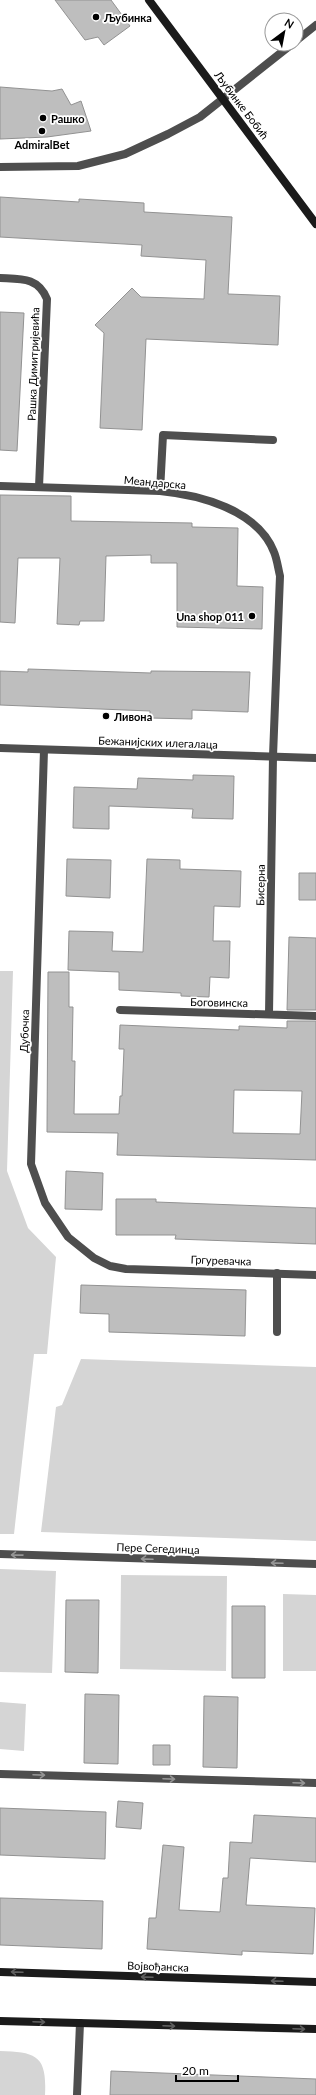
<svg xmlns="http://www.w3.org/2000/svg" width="316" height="2095" font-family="Lato,sans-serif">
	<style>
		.green { fill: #d5d5d5 }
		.building { fill: #bebebe; stroke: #929292; fill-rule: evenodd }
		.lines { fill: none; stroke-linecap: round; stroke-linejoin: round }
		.service { stroke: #4e4e4e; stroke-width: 8 }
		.minor { stroke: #4e4e4e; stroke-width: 8 }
		.secondary { stroke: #1b1b1b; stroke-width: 8 }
		.oneway { stroke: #959595 }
		.oneway2 { stroke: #5f5f5f }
		.poi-dot { fill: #000; stroke: #fff; stroke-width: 1.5 }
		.labels { text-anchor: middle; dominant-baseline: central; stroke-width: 3.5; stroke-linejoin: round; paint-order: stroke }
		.poi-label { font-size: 11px; font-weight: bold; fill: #000; stroke: #fff; text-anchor: start }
		.street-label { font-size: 11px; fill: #000; stroke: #fff }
	</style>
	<rect width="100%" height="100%" fill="#fff"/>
	<path class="green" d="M0 971H13L7 1171 28 1228 56 1257 47 1354H34L14 1534H0Z
		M81 1359 316 1367V1541L41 1532 56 1407 62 1405Z
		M0 1569 56 1571 52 1673 0 1672Z
		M121 1575 227 1576 226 1671 120 1669Z
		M283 1594 316 1595V1671H283Z
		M0 1702 26 1704 24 1751 0 1749Z
		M0 2051C37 2052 47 2056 45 2095H0Z"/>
	<path class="building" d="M55 0H111L130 26 104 45 98 37 85 40Z
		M0 87 52 91 62 89 71 105 81 101 91 131 47 137 0 139Z
		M0 197 79 202V199L144 203V212L232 217 228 294 280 296 278 345 146 339 142 430 100 428 104 333 95 325 132 288 141 297 204 299 206 260 141 256 142 245 0 237Z
		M0 312 24 313 17 451 0 450Z
		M0 495 71 496V521L192 523V527L238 528 237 586 263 587 262 629 177 627V563H151V555L106 556 104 621H80L79 625 57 624 60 558H18L15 623 0 622Z
		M28 669 151 673V671L250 672 248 712 192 710V719L150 718V711L0 705V671L28 672Z
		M193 775 234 776 233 819 192 818 193 809 109 806V829L73 828 74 787 137 789 138 778 193 780Z
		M67 859 111 860 110 898 66 896Z
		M147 859 180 860V869L241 871 240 907 214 906 213 941H230L229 978 210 977 209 997 181 996V993L119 990V972L68 970 69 931 113 932 112 951 143 952Z
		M299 873H316V900H299Z
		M289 937 316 938V1010H287Z
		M48 972H69V1007H73L72 1061H75L74 1114H119L120 1096H122L124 1049H119L120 1025 239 1030V1026L287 1028V1021H316V1160L117 1155 118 1133 47 1132ZM234 1090 302 1091 300 1134 233 1133Z
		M66 1171 103 1173 102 1210 65 1209Z
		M116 1199H156V1202L316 1208V1244L175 1239 176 1235H116Z
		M81 1285 246 1290 245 1336 109 1332V1314L80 1313Z
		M66 1600H99L98 1673 65 1672Z
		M232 1606H265V1678H232Z
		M85 1694 119 1695 118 1764 84 1763Z
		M204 1696 238 1697 237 1768 203 1767Z
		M153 1745H170V1765H153Z
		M118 1801 143 1803 141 1829 116 1827Z
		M0 1808 106 1812 105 1859 0 1855Z
		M254 1815 316 1818V1862L250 1858 246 1905 315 1908 313 1954 242 1951V1955L147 1949 149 1918H156L163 1845 184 1847 179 1910 220 1912 223 1878H228L230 1842 252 1843Z
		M0 1898 103 1901 102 1949 0 1945Z
		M111 2071 316 2079V2095H110Z"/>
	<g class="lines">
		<path class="service" d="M0 278C21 279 38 277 47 299L39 487
			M160 491 163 435 273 440
			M277 1332V1273
			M77 2095 80 2023"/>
		<path class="minor" d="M296 41 316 25
			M0 167 78 166 125 154 168 134 200 117 292 44
			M0 486 160 491C200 495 258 510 274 552 277 559 278 568 280 576L273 756 269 1014
			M0 748 316 758
			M44 750 31 1164 45 1203 68 1237 94 1258 110 1266 126 1269 316 1275
			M120 1010 316 1016
			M0 1554 316 1564
			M0 1774 316 1783"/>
		<path class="secondary" d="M149 0 316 224
			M0 1972 316 1982
			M0 2021 316 2029"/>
	</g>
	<defs><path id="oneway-shaft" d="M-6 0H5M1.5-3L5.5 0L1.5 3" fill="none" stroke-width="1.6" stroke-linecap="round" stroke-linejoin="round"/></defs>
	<g class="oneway">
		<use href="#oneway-shaft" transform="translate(17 1555) rotate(-179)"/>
		<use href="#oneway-shaft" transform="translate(147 1559) rotate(-178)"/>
		<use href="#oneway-shaft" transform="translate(277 1563) rotate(-178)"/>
		<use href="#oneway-shaft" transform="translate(39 1775) rotate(2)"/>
		<use href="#oneway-shaft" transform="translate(169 1779) rotate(2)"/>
		<use href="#oneway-shaft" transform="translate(299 1783) rotate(2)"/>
	</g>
	<g class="oneway2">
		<use href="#oneway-shaft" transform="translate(17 1972) rotate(-178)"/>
		<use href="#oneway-shaft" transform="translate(147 1977) rotate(-178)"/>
		<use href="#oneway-shaft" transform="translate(277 1981) rotate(-178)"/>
		<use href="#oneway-shaft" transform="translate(39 2022) rotate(2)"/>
		<use href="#oneway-shaft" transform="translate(169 2026) rotate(2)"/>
		<use href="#oneway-shaft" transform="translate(299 2029) rotate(2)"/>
	</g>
	<g class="poi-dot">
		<circle cx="96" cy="17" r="4"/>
		<circle cx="43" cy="118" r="4"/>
		<circle cx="42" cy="131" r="4"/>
		<circle cx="252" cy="616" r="4"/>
		<circle cx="106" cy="716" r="4"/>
	</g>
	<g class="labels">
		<g class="poi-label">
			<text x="104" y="17">Љубинка</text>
			<text x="51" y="118">Рашко</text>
			<text x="42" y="144" text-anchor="middle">AdmiralBet</text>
			<text x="244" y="616" text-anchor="end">Una shop 011</text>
			<text x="114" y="716">Ливона</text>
		</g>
		<g class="street-label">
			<text transform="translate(242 105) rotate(53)">Љубинке Бобић</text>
			<text transform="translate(33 364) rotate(-88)">Рашка Димитријевића</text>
			<text transform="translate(155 482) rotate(5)">Меандарска</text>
			<text transform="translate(158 742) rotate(2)">Бежанијских илегалаца</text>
			<text transform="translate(260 885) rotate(-89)">Бисерна</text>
			<text transform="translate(219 1002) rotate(1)">Боговинска</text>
			<text transform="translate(24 1031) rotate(-88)">Дубочка</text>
			<text transform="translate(221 1260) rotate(2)">Гргуревачка</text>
			<text transform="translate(158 1548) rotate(2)">Пере Сегединца</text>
			<text transform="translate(158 1966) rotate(2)">Војвођанска</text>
		</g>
	</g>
	<g transform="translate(284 32) rotate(32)"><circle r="19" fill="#ffffff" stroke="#999999"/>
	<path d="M0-3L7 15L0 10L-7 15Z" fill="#000000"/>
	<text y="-6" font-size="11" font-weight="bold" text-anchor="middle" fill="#000000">N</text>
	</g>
	<path d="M176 2075v6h62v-6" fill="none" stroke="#000000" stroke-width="2"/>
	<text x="182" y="2075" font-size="12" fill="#000000" stroke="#ffffff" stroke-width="3" paint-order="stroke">20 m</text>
</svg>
